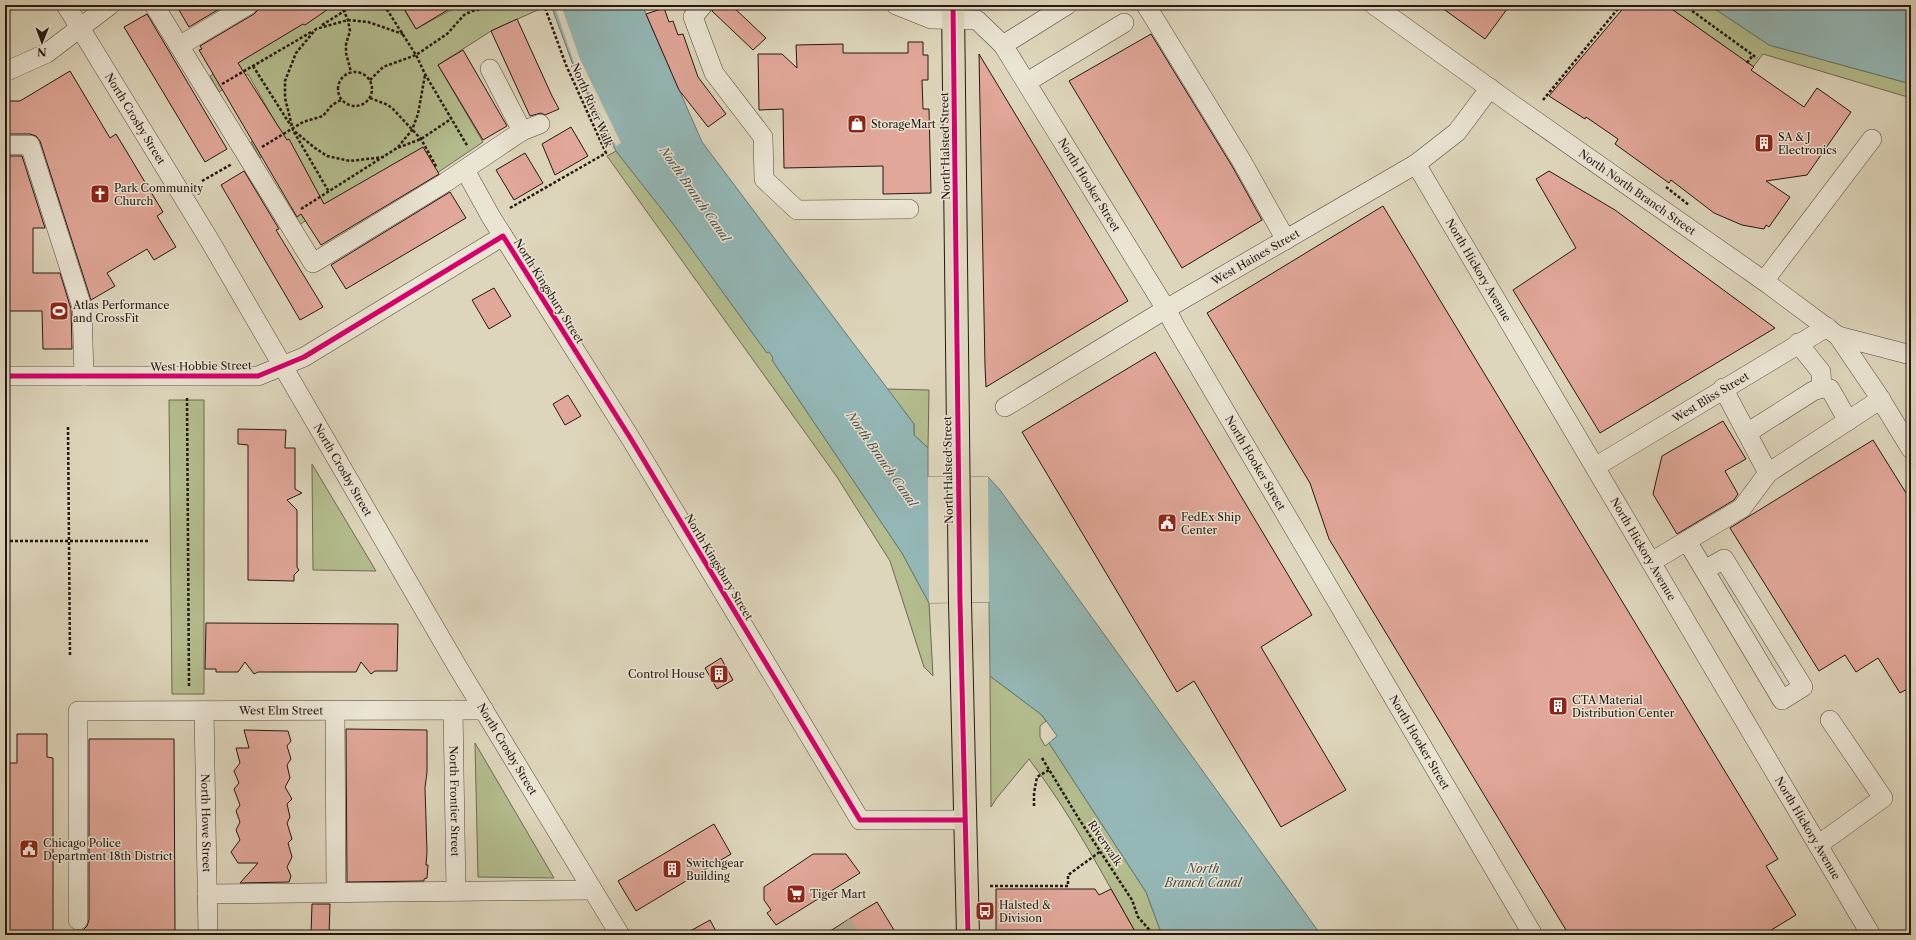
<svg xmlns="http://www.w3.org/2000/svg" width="1916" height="940" font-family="'Libre Caslon Text',serif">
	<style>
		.green { fill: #b4bd8e; stroke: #6d6a50 }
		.water { fill: #94b8b7; stroke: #687875 }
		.pier { fill: #ded6bc }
		.building { fill: #e1a799; stroke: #261712 }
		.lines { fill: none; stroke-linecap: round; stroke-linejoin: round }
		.minor-tunnel { stroke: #b9b09a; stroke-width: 19; stroke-dasharray: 19 10; stroke-linecap: butt }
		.minor-casing { stroke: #54473c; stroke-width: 20 }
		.major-casing { stroke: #261712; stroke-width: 24 }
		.path { stroke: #261712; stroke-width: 2.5; stroke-dasharray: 3 2; stroke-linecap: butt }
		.minor { stroke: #eae4d3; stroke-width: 19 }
		.major { stroke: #ded6bc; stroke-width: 22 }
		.cycleway-casing { stroke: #eae4d3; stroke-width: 8 }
		.cycleway { stroke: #d6006c; stroke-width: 5 }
		.labels { text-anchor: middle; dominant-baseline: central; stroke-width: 3; stroke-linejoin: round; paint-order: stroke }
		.street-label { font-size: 11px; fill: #261712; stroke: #eae4d3 }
		.poi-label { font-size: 11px; fill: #261712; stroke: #eae4d3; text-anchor: start }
		.water-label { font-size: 12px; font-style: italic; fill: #4c4f4c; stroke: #eae4d3 }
	</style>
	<rect width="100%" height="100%" fill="#ded6bc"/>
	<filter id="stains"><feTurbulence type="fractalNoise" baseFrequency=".005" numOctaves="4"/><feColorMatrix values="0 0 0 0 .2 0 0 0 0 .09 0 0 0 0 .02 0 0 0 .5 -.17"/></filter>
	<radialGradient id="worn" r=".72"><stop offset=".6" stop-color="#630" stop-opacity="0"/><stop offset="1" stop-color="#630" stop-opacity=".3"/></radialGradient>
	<path class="green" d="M333 5H401L416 29 460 5H538L540 9 491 31 438 65 483 142 437 173 422 151 297 226 288 211 317 194 288 141 260 158 251 142 278 127 248 74 219 92 210 76Z
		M1666 5H1709L1769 45 1911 84V98L1763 54 1753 67Z
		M616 151 674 225 767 353 769 351 774 359 772 360 902 553 929 603 933 676 924 667 890 561 837 477 607 156Z
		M887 389 929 390 928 448 914 435V424Z
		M169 400H204V694H172Z
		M312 464 376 571 313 570Z
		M990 676 1042 715 1046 721 1040 726V737L1045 746 1049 743 1146 892 1162 935H1137C1103 875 1071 814 1029 759L996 799 991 807Z
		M475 743 554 878 478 877Z"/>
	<path class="water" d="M551 5H642L702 142 914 424V435L928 448V477H988L1000 490 1321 935H1162L1146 892 1049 743 1057 736 1042 715 990 676 989 602 929 603 902 553 772 360 773 358 769 352 767 353 674 225 616 151 573 65Z
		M1709 5H1911V84L1769 45Z"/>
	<path class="pier" d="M557 5H561L580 59 621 143 616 146 574 62 556 10 558 9Z
		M928 477H988L989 602 929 603Z"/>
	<path class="building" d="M176 5H226L189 27Z
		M259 5H334L305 25 303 24 238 63 287 140 289 139 324 204 423 147 439 174 321 245 301 214 297 217 199 50 202 49 200 46 254 14 258 10Z
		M402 5H456L416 29Z
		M714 5H731L766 38 753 50 712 11Z
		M1438 5H1510L1485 39Z
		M1626 5H1666L1754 67 1751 70 1804 107 1817 88 1851 112 1807 175 1766 181 1790 197 1769 227 1766 225 1764 229 1742 225 1714 213 1671 180 1669 183 1615 144 1618 139 1586 117 1585 119 1549 96Z
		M664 8 669 22 673 21 678 35 683 34 698 77 726 114 708 127 679 90 646 14Z
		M147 14 227 149 205 162 124 27Z
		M517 19 552 96 559 109 545 115 541 113 530 116 491 31Z
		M1151 34 1232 166 1262 220 1182 268 1069 81Z
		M908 42H923V55H928V80H922L923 109H929L931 193 883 194V166L784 168 783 109 759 110 758 54H782L797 68 796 45 843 44V53H908Z
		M463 50 507 126 483 140 438 65Z
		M979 54 1128 301 986 387 985 366Z
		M70 71 110 138 116 134 163 212 157 216 176 247 154 260 147 249 107 273 115 286 91 300 40 141 36 136 30 134H5V101H20Z
		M571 127 588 156 555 175 542 144Z
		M525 153 543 183 514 200 496 170Z
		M5 156H22L45 228H33V273H60L71 309 72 349H43L42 311H5Z
		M244 171 279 229 276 230 323 307 300 320 221 185Z
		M1549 171 1615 210 1775 328 1600 433 1513 290 1576 248 1536 179Z
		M450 192 466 218 346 289 331 265Z
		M1383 206 1778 859 1766 866 1796 915 1763 935H1569L1329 539 1310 483 1207 313Z
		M494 288 511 316 489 329 472 300Z
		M1155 352 1312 615 1261 647 1346 790 1281 827 1194 681 1177 692 1022 432Z
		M568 395 581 416 565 425 553 404Z
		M1723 421 1746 459 1725 471 1738 494 1734 500 1677 534 1653 494 1662 456Z
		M238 429 286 430 285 448H295V489L302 493 287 500 297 510V567L299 570 294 575V581L248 580V445L238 444Z
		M1873 440 1911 501V687L1900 693 1878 658 1856 672 1845 655 1819 671 1730 528Z
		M206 623 398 624 397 671H375L371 674 361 662 356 672H258L254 674 245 662 238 672H216V669H205Z
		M721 658 733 680 717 689 705 668Z
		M346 729 427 730V772L425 788 427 852 426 865H428L427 878 424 879V881L347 882Z
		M244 730 288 731 291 741 287 746 291 759 287 765 290 778 285 787 292 799 287 804 290 817 287 823 292 839 288 843 292 857 287 867 291 876 289 882 240 883 258 863H238L231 852 240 840 236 830 240 822 236 811 240 805 234 789 239 783 234 771 240 763 236 748H249Z
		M17 734H47V757L53 758V935H5V763H17Z
		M89 739H174L175 935H83V930L87 926 89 920Z
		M714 824 731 854 636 911 618 881Z
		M813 854H846L860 873 776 925 767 913 771 910 764 900V887Z
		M996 889H1095L1099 895 1111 889 1137 935H996Z
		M877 902 897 935H824L860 912Z
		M312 904H330L329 935H311Z
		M710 920 718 935H683Z"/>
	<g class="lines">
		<path class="minor-tunnel" d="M842 924 850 935"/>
		<defs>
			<g id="minor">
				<path id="s1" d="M66 5 210 241 457 666 620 935"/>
				<path d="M154 5 313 263 446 182 522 131 540 124"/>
				<path d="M703 5 693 17 714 73 763 137 764 179 797 210 909 209"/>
				<path id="s2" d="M896 5 931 19 977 20 1003 45 1166 309 1175 326 1533 935"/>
				<path d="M1146 5 1241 160 1286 240"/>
				<path id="s3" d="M1374 5 1513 105 1764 281 1838 336 1911 355"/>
				<path d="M1003 45 1067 5"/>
				<path d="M179 46 248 5"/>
				<path d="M490 69 522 131"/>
				<path d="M5 72 47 53 110 5"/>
				<path d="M1027 82 1124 23"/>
				<path d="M5 145H30L82 307 84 376"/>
				<path id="s4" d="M1416 164 1871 935"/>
				<path d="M465 170 491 217 631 439 860 820H965"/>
				<path d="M1764 281 1872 139"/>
				<path d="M1838 336 1876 392 1911 449"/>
				<path d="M1798 343 1821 372 1822 388"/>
				<path d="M5 376H258L304 357 503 236"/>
				<path d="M1723 388 1768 473"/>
				<path id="s5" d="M1005 407 1166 309 1416 164 1457 132 1490 88"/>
				<path d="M1747 433 1813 391 1822 388 1830 389 1848 421"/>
				<path id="s6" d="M1595 467 1827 327"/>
				<path d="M1687 541 1782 700 1803 687 1724 559 1705 570"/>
				<path d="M1651 562 1742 508 1768 473 1881 399"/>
				<path id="s7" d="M453 710 456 891"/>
				<path id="s8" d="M204 711 208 935"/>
				<path d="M335 711 336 892"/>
				<path d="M1818 845 1883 798 1830 720"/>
				<path d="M207 894 592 890"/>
				<path id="s9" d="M78 920V711L484 710"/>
			</g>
			<path id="major" d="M953 5 960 602 968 935"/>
		</defs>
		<use href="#minor" class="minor-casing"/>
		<use href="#major" class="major-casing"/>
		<path class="path" d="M341 5 348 20 350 31 346 44V53L351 72
			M384 5 416 55 425 74 468 147
			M555 5 557 10
			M1684 5 1757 58
			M322 25 354 5
			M1747 63 1753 55
			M253 66 291 126
			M338 89a17 17 0 1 1 34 0a17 17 0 1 1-34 0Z
			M370 80 383 67 416 55 447 34 464 15 472 11 501 5
			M222 84 313 31
			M370 98 388 105 393 109 421 139 437 168
			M1543 100 1621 5
			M294 132 329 192
			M262 147 303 122 323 116 332 105 341 100
			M398 147 412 130 418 114 425 75
			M384 157 350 161 327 156 315 148 293 130 285 98V81L296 53 316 29 348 20 368 22 403 34
			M202 181 232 164
			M1666 187 1689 205
			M510 208 606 153 566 65 544 5
			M301 209 397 148 421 139 451 119
			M187 398 189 686
			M68 427 70 656
			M5 541H148
			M1042 758 1079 819 1132 900 1138 917 1154 935
			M1034 806V793L1037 777 1049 770
			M990 886H1068V875L1101 851"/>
		<use href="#minor" class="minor"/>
		<use href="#major" class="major"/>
		<defs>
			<path id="cycleway" d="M953 5 960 602 968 935
				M5 376H258L304 357 503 236 631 439 860 820H965"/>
		</defs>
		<use href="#cycleway" class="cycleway-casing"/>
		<use href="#cycleway" class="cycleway"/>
	</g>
	<defs>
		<symbol id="shop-square" viewBox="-11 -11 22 22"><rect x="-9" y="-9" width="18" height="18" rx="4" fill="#8f2418" stroke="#eae4d3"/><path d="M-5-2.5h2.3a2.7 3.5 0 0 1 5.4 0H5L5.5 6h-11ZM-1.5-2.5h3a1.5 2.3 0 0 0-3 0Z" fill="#fff"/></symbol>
		<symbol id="building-square" viewBox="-11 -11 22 22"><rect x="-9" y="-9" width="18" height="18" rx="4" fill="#8f2418" stroke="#eae4d3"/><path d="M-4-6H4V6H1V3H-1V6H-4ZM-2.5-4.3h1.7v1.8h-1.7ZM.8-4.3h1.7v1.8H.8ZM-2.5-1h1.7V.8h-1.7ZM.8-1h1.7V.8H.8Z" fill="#fff"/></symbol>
		<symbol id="church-square" viewBox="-11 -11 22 22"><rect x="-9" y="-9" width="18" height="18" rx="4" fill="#8f2418" stroke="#eae4d3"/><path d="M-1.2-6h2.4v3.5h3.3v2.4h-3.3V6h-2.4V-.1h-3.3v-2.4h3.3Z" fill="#fff"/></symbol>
		<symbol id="stadium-square" viewBox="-11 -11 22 22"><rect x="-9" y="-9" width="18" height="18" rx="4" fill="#8f2418" stroke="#eae4d3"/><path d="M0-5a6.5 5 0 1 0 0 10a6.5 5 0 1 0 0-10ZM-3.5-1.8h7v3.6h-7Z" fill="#fff"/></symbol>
		<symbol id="civic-square" viewBox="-11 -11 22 22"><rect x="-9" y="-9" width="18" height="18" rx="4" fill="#8f2418" stroke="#eae4d3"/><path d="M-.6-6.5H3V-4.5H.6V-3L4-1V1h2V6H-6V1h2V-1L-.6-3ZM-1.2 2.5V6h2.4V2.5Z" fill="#fff"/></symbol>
		<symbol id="supermarket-square" viewBox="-11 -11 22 22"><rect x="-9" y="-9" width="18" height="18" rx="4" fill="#8f2418" stroke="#eae4d3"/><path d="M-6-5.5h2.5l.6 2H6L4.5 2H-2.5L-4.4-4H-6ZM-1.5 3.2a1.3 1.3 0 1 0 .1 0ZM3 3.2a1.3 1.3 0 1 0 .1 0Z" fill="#fff"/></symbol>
		<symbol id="bus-square" viewBox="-11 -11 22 22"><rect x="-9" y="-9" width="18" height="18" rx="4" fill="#8f2418" stroke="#eae4d3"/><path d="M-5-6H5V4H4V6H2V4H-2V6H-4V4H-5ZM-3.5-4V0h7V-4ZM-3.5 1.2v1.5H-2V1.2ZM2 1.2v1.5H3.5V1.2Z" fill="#fff"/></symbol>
	</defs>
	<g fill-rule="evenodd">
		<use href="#shop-square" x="846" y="113" width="22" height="22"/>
		<use href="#building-square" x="1753" y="132" width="22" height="22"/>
		<use href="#church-square" x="89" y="183" width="22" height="22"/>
		<use href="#stadium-square" x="48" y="300" width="22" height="22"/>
		<use href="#civic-square" x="1156" y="512" width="22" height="22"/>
		<use href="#building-square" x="708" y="663" width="22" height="22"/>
		<use href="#building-square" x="1547" y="695" width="22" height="22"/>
		<use href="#civic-square" x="18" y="838" width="22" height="22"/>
		<use href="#building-square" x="661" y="858" width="22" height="22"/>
		<use href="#supermarket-square" x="785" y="883" width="22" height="22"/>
		<use href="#bus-square" x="974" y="900" width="22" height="22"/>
	</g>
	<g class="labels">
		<g class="street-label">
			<text transform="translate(592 105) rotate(67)">North River Walk</text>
			<text stroke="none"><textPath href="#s1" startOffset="133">North Crosby Street</textPath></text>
			<text transform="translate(945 146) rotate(-91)">North Halsted Street</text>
			<text stroke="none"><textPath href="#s2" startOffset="284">North Hooker Street</textPath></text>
			<text stroke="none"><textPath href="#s3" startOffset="323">North North Branch Street</textPath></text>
			<text stroke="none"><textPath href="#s5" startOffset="292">West Haines Street</textPath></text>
			<text stroke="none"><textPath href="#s4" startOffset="123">North Hickory Avenue</textPath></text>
			<text transform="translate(549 291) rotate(58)">North Kingsbury Street</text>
			<text transform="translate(201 366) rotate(-1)">West Hobbie Street</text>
			<text stroke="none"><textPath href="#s6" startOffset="135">West Bliss Street</textPath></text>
			<text stroke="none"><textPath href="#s2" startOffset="608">North Hooker Street</textPath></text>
			<text stroke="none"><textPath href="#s1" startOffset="541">North Crosby Street</textPath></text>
			<text transform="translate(948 470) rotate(-91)">North Halsted Street</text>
			<text stroke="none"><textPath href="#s4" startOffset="447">North Hickory Avenue</textPath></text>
			<text transform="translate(719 567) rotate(59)">North Kingsbury Street</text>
			<text stroke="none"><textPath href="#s9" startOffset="412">West Elm Street</textPath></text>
			<text stroke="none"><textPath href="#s2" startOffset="932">North Hooker Street</textPath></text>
			<text stroke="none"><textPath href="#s1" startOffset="865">North Crosby Street</textPath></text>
			<text stroke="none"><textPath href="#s7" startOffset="91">North Frontier Street</textPath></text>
			<text stroke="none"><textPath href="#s8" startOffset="112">North Howe Street</textPath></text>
			<text stroke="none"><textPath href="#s4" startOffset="771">North Hickory Avenue</textPath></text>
			<text transform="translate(1105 843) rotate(56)">Riverwalk</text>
		</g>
		<g class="poi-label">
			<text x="871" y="124">StorageMart</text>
			<text x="1778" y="137">SA &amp; J<tspan x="1778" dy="13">Electronics</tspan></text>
			<text x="114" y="188">Park Community<tspan x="114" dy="13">Church</tspan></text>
			<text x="73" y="305">Atlas Performance<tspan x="73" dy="13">and CrossFit</tspan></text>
			<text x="1181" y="517">FedEx Ship<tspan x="1181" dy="13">Center</tspan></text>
			<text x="705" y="674" text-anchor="end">Control House</text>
			<text x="1572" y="700">CTA Material<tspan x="1572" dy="13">Distribution Center</tspan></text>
			<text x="43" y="843">Chicago Police<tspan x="43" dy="13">Department 18th District</tspan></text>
			<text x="686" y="863">Switchgear<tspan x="686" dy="13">Building</tspan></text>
			<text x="810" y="894">Tiger Mart</text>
			<text x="999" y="905">Halsted &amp;<tspan x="999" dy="13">Division</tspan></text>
		</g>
		<g class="water-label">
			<text transform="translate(695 194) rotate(55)">North Branch Canal</text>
			<text transform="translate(882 459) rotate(55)">North Branch Canal</text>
			<text x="1203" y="868">North<tspan x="1203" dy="14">Branch Canal</tspan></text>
		</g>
	</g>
	<rect width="1916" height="940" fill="none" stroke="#ded6bc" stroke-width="20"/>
	<rect x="6" y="6" width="1904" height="928" fill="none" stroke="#261712" stroke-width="2"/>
	<rect x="10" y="10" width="1896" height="920" fill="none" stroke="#261712"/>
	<g transform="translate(42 42) rotate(181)" stroke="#eae4d3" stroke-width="3" paint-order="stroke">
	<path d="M0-3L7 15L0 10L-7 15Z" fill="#261712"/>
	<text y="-6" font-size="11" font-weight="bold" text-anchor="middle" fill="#261712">N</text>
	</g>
	<rect width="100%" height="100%" filter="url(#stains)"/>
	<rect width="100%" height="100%" fill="url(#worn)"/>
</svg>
